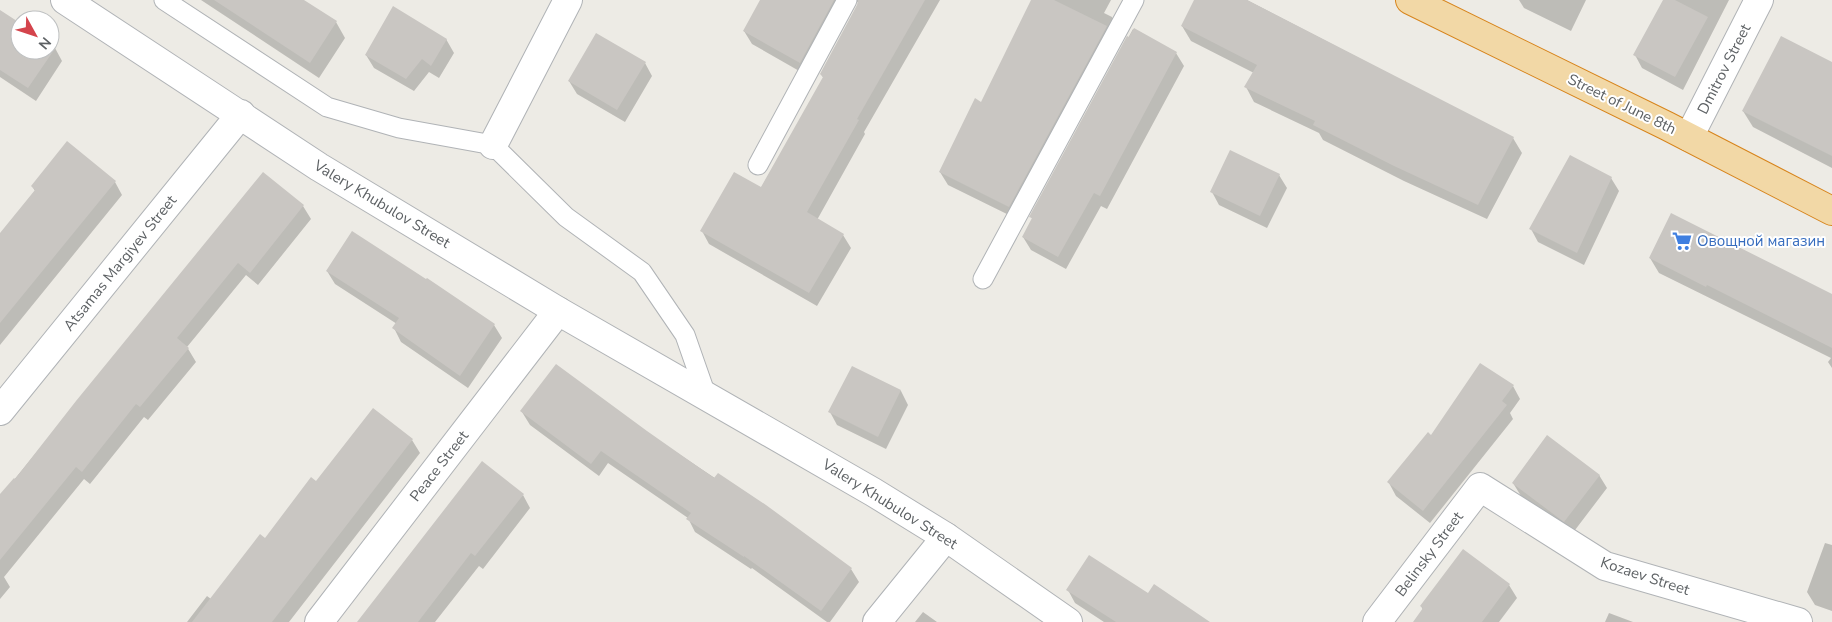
<svg xmlns="http://www.w3.org/2000/svg" width="1832" height="622" font-family="'Nunito Sans',sans-serif">
	<style>
		.shadow { fill: #0003 }
		.building { fill: #c9c6c2 }
		.lines { fill: none; stroke-linecap: round; stroke-linejoin: round }
		.service-casing { stroke: #b0b3b6; stroke-width: 21 }
		.minor-casing { stroke: #b0b3b6; stroke-width: 30 }
		.tertiary-casing { stroke: #b0b3b6; stroke-width: 30 }
		.trunk-casing { stroke: #d7841b; stroke-width: 30 }
		.service { stroke: #fff; stroke-width: 19 }
		.minor { stroke: #fff; stroke-width: 28 }
		.tertiary { stroke: #fff; stroke-width: 28 }
		.trunk { stroke: #f2d8a6; stroke-width: 28 }
		.labels { text-anchor: middle; dominant-baseline: central; stroke-width: 4; stroke-linejoin: round; paint-order: stroke }
		.street-label { font-size: 15px; fill: #5d6164; stroke: #fff }
		.shop-label { font-size: 15px; fill: #366cbe; stroke: #fff; text-anchor: start }
	</style>
	<rect width="100%" height="100%" fill="#edebe5"/>
	<path class="shadow" d="M201 0H302L336 22 345 38 319 78Z
		M762 0H940L864 132 865 134 817 220 843 235 851 248 817 306 709 244 702 231 761 188 824 79 821 74 858 5V2H855L808 76 752 44 744 31Z
		M1033 0H1111L1104 13 1112 17 1119 30 1017 219 948 185 940 172 982 103Z
		M1195 0H1247L1513 138 1522 153 1487 219 1404 181 1323 140 1319 133 1254 102 1246 87 1254 73 1191 41 1182 26Z
		M1519 0H1586L1571 31 1524 8Z
		M1665 0H1729L1683 90 1642 68 1635 55Z
		M0 11 20 24V50H50V44L55 48 62 61 36 101 0 77Z
		M1133 29 1176 53 1184 66 1107 209 1101 206 1066 269 1031 250 1023 237 1033 220 1031 217Z
		M446 39 454 53 439 78 429 72 414 91 374 68 366 55Z
		M645 63 652 76 625 122 577 94 569 81Z
		M1832 73V168L1753 127 1743 111Z
		M264 174 303 206 311 219 258 285 246 275 187 347 196 362 148 420 144 417 90 484 84 479 4 577 10 587 0 599V497Z
		M1279 175 1287 188 1267 228 1219 205 1212 192Z
		M1611 178 1619 191 1584 265 1538 242 1531 229Z
		M115 182 122 195 0 345V235L35 191 32 186Z
		M1650 258 1832 295V368L1828 362 1831 358 1659 273Z
		M327 271 427 281V279L494 325 502 338 468 388 401 342 394 328 397 324 335 284Z
		M853 368 901 391 908 405 886 449 837 425 830 412Z
		M1513 386 1520 399 1510 413 1513 419 1430 523 1396 496 1389 483Z
		M522 412 646 432 851 569 859 582 830 622H827L752 568 751 569 695 532 688 518 608 463 599 476 530 425Z
		M412 440 420 453 289 622H187L207 596 211 599 317 483Z
		M1599 475 1607 488 1572 534 1521 496 1513 483Z
		M523 495 530 508 483 569 479 566 435 622H359Z
		M1825 543 1832 545V611L1815 605 1807 592Z
		M1509 585 1517 598 1499 622H1415L1423 610 1421 606Z
		M1068 590 1149 595 1207 622H1104L1075 603Z
		M923 612 937 622H915Z
		M1609 613 1633 622H1605Z"/>
	<path class="building" d="M214 0H304L337 21 310 63Z
		M760 0H834L800 63 743 31Z
		M858 0H925L857 119 859 120 807 212 844 234 809 293 700 231 734 172 761 187 823 77 820 74 857 5Z
		M1031 0H1054L1107 26 1009 207 939 172 975 98 981 102Z
		M1194 0H1247L1514 137 1478 205 1394 166 1313 125 1315 121 1244 87 1257 65 1181 26Z
		M1663 0H1675L1708 17 1675 77 1633 55Z
		M393 6 447 39 431 66 422 59 406 79 365 55Z
		M0 10 20 23V50H50V43L56 47 28 88 0 70Z
		M1134 28 1177 52 1100 196 1094 193 1058 257 1022 237 1032 218 1029 217 1127 36 1129 37Z
		M596 33 646 62 617 110 568 81Z
		M1781 36 1832 62V156L1742 111Z
		M67 141 116 181 0 323V233L35 190 31 186Z
		M1230 150 1280 174 1260 216 1210 192Z
		M1570 155 1612 177 1577 253 1529 229Z
		M263 172 304 205 250 273 238 263 177 338 189 348 140 407 136 404 82 472 76 467 0 560V494L14 478 15 479 76 401Z
		M1671 213 1832 294V348L1707 285 1706 287 1649 258Z
		M352 231 426 279 427 278 495 324 460 376 392 328 399 318 326 271Z
		M1480 363 1514 385 1502 401 1507 405 1423 511 1387 482 1428 432 1431 435Z
		M556 364 647 431 714 478 718 473 766 505 852 568 821 611 744 556V557L686 519 691 513 601 451 591 464 520 411Z
		M852 366 901 390 878 437 828 412Z
		M373 408 413 439 272 622H192L260 534 265 538 311 477 316 481Z
		M1547 435 1600 475 1564 522 1512 483Z
		M482 461 524 494 475 556 471 553 418 622H357Z
		M1463 549 1510 584 1482 622H1413L1423 608 1420 606Z
		M1089 555 1148 593 1154 584 1210 622H1116L1066 590Z"/>
	<g class="lines">
		<defs>
			<path id="service" d="M164 0 327 107 399 128 493 145 566 217 642 272 685 335 706 395
				M758 165 847 0
				M983 279 1134 0"/>
			<path id="minor" d="M1689 137 1759 0
				M493 145 568 0
				M0 411 241 114
				M319 622 558 311
				M877 622 946 537
				M1377 622 1480 487 1605 566 1798 622"/>
			<path id="tertiary" d="M65 0 319 167 558 311 873 492 946 537 1068 622"/>
			<path id="trunk" d="M1410 0 1667 126 1832 211"/>
		</defs>
		<use href="#service" class="service-casing"/>
		<use href="#minor" class="minor-casing"/>
		<use href="#tertiary" class="tertiary-casing"/>
		<use href="#trunk" class="trunk-casing"/>
		<use href="#service" class="service"/>
		<use href="#minor" class="minor"/>
		<use href="#tertiary" class="tertiary"/>
		<use href="#trunk" class="trunk"/>
	</g>
	<defs>
		<symbol id="supermarket-bare" viewBox="-9 -9 18 18"><path d="M-6-5.5h2.5l.6 2H6L4.5 2H-2.5L-4.4-4H-6ZM-1.5 3.2a1.3 1.3 0 1 0 .1 0ZM3 3.2a1.3 1.3 0 1 0 .1 0Z" fill="#3f7fe0" stroke="#fff" stroke-width="2.5" paint-order="stroke"/></symbol>
	</defs>
	<g fill-rule="evenodd">
		<use href="#supermarket-bare" x="1668" y="227" width="28" height="28"/>
	</g>
	<g class="labels">
		<g class="street-label">
			<text transform="translate(1724 69) rotate(-63)">Dmitrov Street</text>
			<text transform="translate(1622 104) rotate(26)">Street of June 8th</text>
			<text transform="translate(382 204) rotate(31)">Valery Khubulov Street</text>
			<text transform="translate(120 263) rotate(-51)">Atsamas Margiyev Street</text>
			<text transform="translate(439 466) rotate(-52)">Peace Street</text>
			<text transform="translate(890 504) rotate(32)">Valery Khubulov Street</text>
			<text transform="translate(1429 554) rotate(-53)">Belinsky Street</text>
			<text transform="translate(1645 576) rotate(18)">Kozaev Street</text>
		</g>
		<g class="shop-label">
			<text x="1697" y="241">Овощной магазин</text>
		</g>
	</g>
	<g transform="translate(35 35) rotate(130)"><circle r="24" fill="#ffffff" stroke="#bec0c1"/>
	<path d="M0-4L9 19L0 12L-9 19Z" fill="#d4444c"/>
	<text y="-8" font-size="14" font-weight="bold" text-anchor="middle" fill="#5d6164">N</text>
	</g>
</svg>
